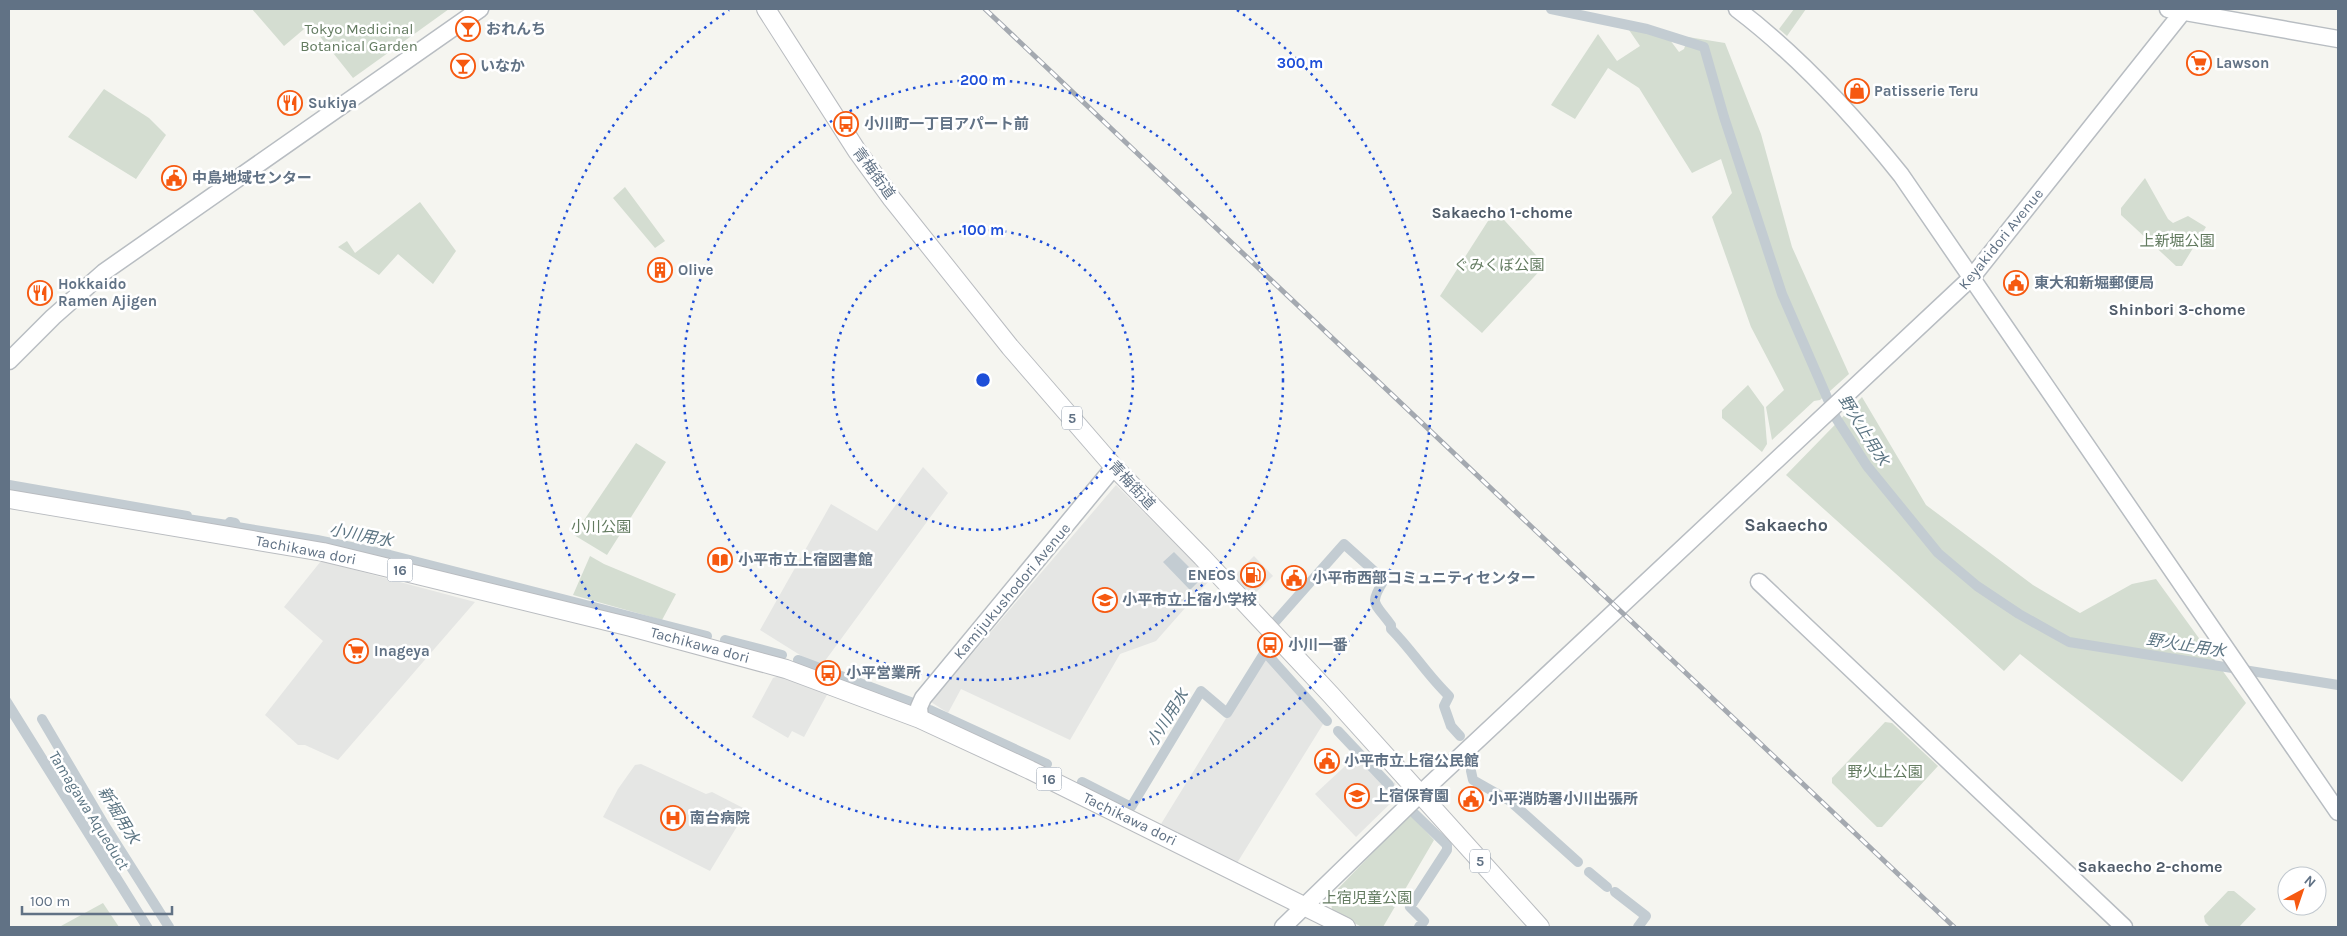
<svg xmlns="http://www.w3.org/2000/svg" width="2347" height="936" font-family="Karla,'Noto Sans JP',sans-serif">
	<style>
		.built { fill: #e5e6e4 }
		.green { fill: #d4ddd1 }
		.water { fill: #c3ccd2 }
		.lines { fill: none; stroke-linecap: round; stroke-linejoin: round }
		.canal { stroke: #c3ccd2; stroke-width: 10 }
		.secondary-casing { stroke: #b8bdc2; stroke-width: 19 }
		.primary-casing { stroke: #b9bcc0; stroke-width: 20 }
		.secondary { stroke: #fff; stroke-width: 16 }
		.primary { stroke: #fff; stroke-width: 18 }
		.rail-casing { stroke: #a4a9b0; stroke-width: 5 }
		.rail { stroke: #fff; stroke-width: 3; stroke-dasharray: 9; stroke-linecap: butt }
		.ring { fill: none; stroke: #1d4ed8; stroke-width: 2.5; stroke-dasharray: 2.5 5 }
		.labels { text-anchor: middle; dominant-baseline: central; stroke-width: 5; stroke-linejoin: round; paint-order: stroke }
		.shield { fill: #fff; stroke: #909caa; stroke-width: 1 }
		.shield-label { font-size: 14px; font-weight: bold; fill: #617285 }
		.park-label { font-size: 15px; fill: #637b60; stroke: #fff }
		.poi-label { font-size: 15px; font-weight: bold; fill: #617285; stroke: #fff; text-anchor: start }
		.street-label { font-size: 15px; fill: #617285; stroke: #fff }
		.neighbourhood-label { font-size: 16px; font-weight: bold; fill: #4f5b69; stroke: #fff }
		.water-label { font-size: 16px; font-style: italic; fill: #5c7583; stroke: #fff }
		.quarter-label { font-size: 18px; font-weight: bold; fill: #4f5b69; stroke: #fff }
		.centre { fill: #1d4ed8; stroke: #fff; stroke-width: 2.5 }
		.ring-label { font-size: 15px; text-anchor: middle; font-weight: bold; fill: #1d4ed8; stroke: #fff; stroke-width: 5; stroke-linejoin: round; paint-order: stroke }
	</style>
	<rect width="100%" height="100%" fill="#f5f5f0"/>
	<path class="built" d="M923 467 948 493 822 665 808 660 760 630 831 504 877 531Z
		M1116 485 1208 576V582L1156 641 1120 654 1070 740 961 689 948 713 931 702Z
		M1254 556 1273 576 1251 597 1235 582V575Z
		M321 561 475 602 338 760 305 745H298L265 715 323 641 284 607Z
		M1265 655 1325 721 1237 863 1161 824Z
		M779 676 828 693 804 737 792 731 788 738 752 717 773 678Z
		M1357 755 1381 781 1390 786 1395 782 1397 797 1356 837 1315 794Z
		M641 764 706 794 712 792 747 810 710 871 603 817 618 789 635 765Z"/>
	<path class="green" d="M252 9H449L353 78 310 24 284 46Z
		M1794 9H1806L1787 36 1779 29Z
		M1627 27 1667 36 1679 52 1684 49 1688 37 1725 43 1761 134 1792 247 1849 374 1820 400 1814 401 1772 440 1766 407 1784 390 1751 327 1712 217 1732 193 1721 159 1692 173 1639 88 1608 68 1575 119 1551 105 1598 34 1617 61 1640 46Z
		M104 89 149 118 166 135 136 179 68 137Z
		M2145 178 2168 219 2173 223 2188 216 2206 227 2182 266H2176L2121 215V208Z
		M625 187 665 241 655 248 613 198Z
		M420 202 456 251 433 284 398 254 379 275 338 247 347 241 355 253Z
		M1495 210 1545 265 1482 333 1440 296Z
		M1748 385 1764 407 1767 444 1762 452 1722 418V410Z
		M1862 397 1926 505 2033 585 2080 613 2132 584 2156 579 2246 703 2182 782 2020 654 2004 671 1786 475Z
		M636 443 666 462 607 555 574 535Z
		M590 556 604 564 676 594 662 620 573 595Z
		M1885 722 1892 723 1938 766 1882 827H1877L1832 783V778Z
		M1410 814 1434 840 1383 927H1362L1332 912 1331 896Z
		M2228 891H2234L2256 909 2239 927H2210L2205 922 2204 916Z
		M103 903 119 927 61 926Z"/>
	<path class="water" d="M1174 552 1201 579 1190 590 1163 562Z
		M9 696 153 927H141L9 716Z"/>
	<g class="lines">
		<path class="canal" d="M1551 9 1647 29 1704 47 1724 117 1782 294 1836 418 1867 466 1938 553 1977 586 2019 614 2069 642 2338 685
			M9 485 187 516V519L227 525 230 522 235 523 237 527 317 540 390 555 707 636
			M1275 622 1344 544 1384 580C1368 606 1375 602 1391 625V629C1412 650 1427 675 1449 696L1444 706 1451 726 1460 736
			M725 640 782 655
			M798 660 913 703
			M930 710 1047 764
			M42 719 105 826 169 927
			M1338 731 1389 785
			M1471 771 1473 780 1510 801 1578 862
			M1082 782 1131 807 1201 691 1227 713 1265 652 1327 721
			M1415 814 1447 845V850L1410 907 1424 921 1419 927
			M1589 872 1607 887
			M1615 892 1646 916 1638 927"/>
		<defs>
			<path id="secondary" d="M1737 9C1799 56 1853 115 1901 175L2338 812
				M2168 9 2338 39
				M9 361 53 317 104 272 480 9
				M1759 582 2124 927
				M920 719 919 707 923 698 1114 467
				M1283 927 1420 794 1972 277 2185 9"/>
			<path id="primary" d="M766 9 857 151 892 199 1010 347 1114 467 1202 557 1331 695 1540 927
				M9 499 323 552 631 627 786 669 920 719 1030 770 1346 927"/>
		</defs>
		<use href="#secondary" class="secondary-casing"/>
		<use href="#primary" class="primary-casing"/>
		<use href="#secondary" class="secondary"/>
		<use href="#primary" class="primary"/>
		<defs>
			<path id="rail" d="M985 9 1954 927"/>
		</defs>
		<use href="#rail" class="rail-casing"/>
		<use href="#rail" class="rail"/>
	</g>
	<g class="ring">
		<circle cx="983" cy="380" r="150"/>
		<circle cx="983" cy="380" r="300"/>
		<path d="M1237 10A449 449 0 1 1 729 10"/>
	</g>
	<defs>
		<symbol id="bar-ring" viewBox="-11 -11 22 22"><circle r="9.5" fill="#fff" stroke="#f65910" stroke-width="1.5"/><path d="M-6-5H6L.8 .8V4.5H3.5V6h-7V4.5H-.8V.8Z" fill="#f65910"/></symbol>
		<symbol id="supermarket-ring" viewBox="-11 -11 22 22"><circle r="9.5" fill="#fff" stroke="#f65910" stroke-width="1.5"/><path d="M-6-5.5h2.5l.6 2H6L4.5 2H-2.5L-4.4-4H-6ZM-1.5 3.2a1.3 1.3 0 1 0 .1 0ZM3 3.2a1.3 1.3 0 1 0 .1 0Z" fill="#f65910"/></symbol>
		<symbol id="shop-ring" viewBox="-11 -11 22 22"><circle r="9.5" fill="#fff" stroke="#f65910" stroke-width="1.5"/><path d="M-5-2.5h2.3a2.7 3.5 0 0 1 5.4 0H5L5.5 6h-11ZM-1.5-2.5h3a1.5 2.3 0 0 0-3 0Z" fill="#f65910"/></symbol>
		<symbol id="restaurant-ring" viewBox="-11 -11 22 22"><circle r="9.5" fill="#fff" stroke="#f65910" stroke-width="1.5"/><path d="M-5-6h1v4h1v-4h1v4h1v-4h1v5L-1.5 .5V6h-2V.5L-5-1ZM5-6V6H3V1.5H1.5Q1.5-4 5-6Z" fill="#f65910"/></symbol>
		<symbol id="bus-ring" viewBox="-11 -11 22 22"><circle r="9.5" fill="#fff" stroke="#f65910" stroke-width="1.5"/><path d="M-5-6H5V4H4V6H2V4H-2V6H-4V4H-5ZM-3.5-4V0h7V-4ZM-3.5 1.2v1.5H-2V1.2ZM2 1.2v1.5H3.5V1.2Z" fill="#f65910"/></symbol>
		<symbol id="civic-ring" viewBox="-11 -11 22 22"><circle r="9.5" fill="#fff" stroke="#f65910" stroke-width="1.5"/><path d="M-.6-6.5H3V-4.5H.6V-3L4-1V1h2V6H-6V1h2V-1L-.6-3ZM-1.2 2.5V6h2.4V2.5Z" fill="#f65910"/></symbol>
		<symbol id="building-ring" viewBox="-11 -11 22 22"><circle r="9.5" fill="#fff" stroke="#f65910" stroke-width="1.5"/><path d="M-4-6H4V6H1V3H-1V6H-4ZM-2.5-4.3h1.7v1.8h-1.7ZM.8-4.3h1.7v1.8H.8ZM-2.5-1h1.7V.8h-1.7ZM.8-1h1.7V.8H.8Z" fill="#f65910"/></symbol>
		<symbol id="library-ring" viewBox="-11 -11 22 22"><circle r="9.5" fill="#fff" stroke="#f65910" stroke-width="1.5"/><path d="M-6-4Q-3-5.5-.7-3.5V5Q-3 3-6 4ZM6-4Q3-5.5 .7-3.5V5Q3 3 6 4Z" fill="#f65910"/></symbol>
		<symbol id="fuel-ring" viewBox="-11 -11 22 22"><circle r="9.5" fill="#fff" stroke="#f65910" stroke-width="1.5"/><path d="M-5.5-6h7V0h2V4h1.3V-2.5L3-4.5l.8-.8L6-3V5H2.5V1h-1V6h-7ZM-4.2-4.7v3.2H.2V-4.7Z" fill="#f65910"/></symbol>
		<symbol id="school-ring" viewBox="-11 -11 22 22"><circle r="9.5" fill="#fff" stroke="#f65910" stroke-width="1.5"/><path d="M0-5L7-2L0 1L-7-2ZM-4 1L0 2.5L4 1V4Q0 6-4 4Z" fill="#f65910"/></symbol>
		<symbol id="hospital-ring" viewBox="-11 -11 22 22"><circle r="9.5" fill="#fff" stroke="#f65910" stroke-width="1.5"/><path d="M-5-5h3v3.5h4V-5h3V5h-3V1.5h-4V5h-3Z" fill="#f65910"/></symbol>
	</defs>
	<g fill-rule="evenodd">
		<use href="#bar-ring" x="454" y="15" width="28" height="28"/>
		<use href="#supermarket-ring" x="2185" y="49" width="28" height="28"/>
		<use href="#bar-ring" x="449" y="52" width="28" height="28"/>
		<use href="#shop-ring" x="1843" y="77" width="28" height="28"/>
		<use href="#restaurant-ring" x="276" y="89" width="28" height="28"/>
		<use href="#bus-ring" x="832" y="110" width="28" height="28"/>
		<use href="#civic-ring" x="160" y="164" width="28" height="28"/>
		<use href="#building-ring" x="646" y="256" width="28" height="28"/>
		<use href="#civic-ring" x="2002" y="269" width="28" height="28"/>
		<use href="#restaurant-ring" x="26" y="279" width="28" height="28"/>
		<use href="#library-ring" x="706" y="546" width="28" height="28"/>
		<use href="#fuel-ring" x="1239" y="561" width="28" height="28"/>
		<use href="#civic-ring" x="1280" y="564" width="28" height="28"/>
		<use href="#school-ring" x="1091" y="586" width="28" height="28"/>
		<use href="#bus-ring" x="1256" y="631" width="28" height="28"/>
		<use href="#supermarket-ring" x="342" y="637" width="28" height="28"/>
		<use href="#bus-ring" x="814" y="659" width="28" height="28"/>
		<use href="#civic-ring" x="1313" y="747" width="28" height="28"/>
		<use href="#school-ring" x="1343" y="782" width="28" height="28"/>
		<use href="#civic-ring" x="1457" y="785" width="28" height="28"/>
		<use href="#hospital-ring" x="659" y="804" width="28" height="28"/>
	</g>
	<g class="labels">
		<g class="shield">
			<rect x="1062" y="406.5" width="20" height="23" rx="4"/>
			<rect x="387.5" y="558.5" width="25" height="23" rx="4"/>
			<rect x="1036.5" y="767.5" width="25" height="23" rx="4"/>
			<rect x="1470" y="849.5" width="20" height="23" rx="4"/>
		</g>
		<g class="shield-label">
			<text x="1072" y="418">5</text>
			<text x="400" y="570">16</text>
			<text x="1049" y="779">16</text>
			<text x="1480" y="861">5</text>
		</g>
		<g class="park-label">
			<text x="359" y="29">Tokyo Medicinal<tspan x="359" dy="17">Botanical Garden</tspan></text>
			<text x="2177" y="241">上新堀公園</text>
			<text x="1499" y="265">ぐみくぼ公園</text>
			<text x="601" y="527">小川公園</text>
			<text x="1885" y="772">野火止公園</text>
			<text x="1367" y="898">上宿児童公園</text>
		</g>
		<g class="poi-label">
			<text x="486" y="29">おれんち</text>
			<text x="2216" y="63">Lawson</text>
			<text x="480" y="66">いなか</text>
			<text x="1874" y="91">Patisserie Teru</text>
			<text x="308" y="103">Sukiya</text>
			<text x="864" y="124">小川町一丁目アパート前</text>
			<text x="192" y="178">中島地域センター</text>
			<text x="678" y="270">Olive</text>
			<text x="2034" y="283">東大和新堀郵便局</text>
			<text x="58" y="284">Hokkaido<tspan x="58" dy="17">Ramen Ajigen</tspan></text>
			<text x="738" y="560">小平市立上宿図書館</text>
			<text x="1236" y="575" text-anchor="end">ENEOS</text>
			<text x="1312" y="578">小平市西部コミュニティセンター</text>
			<text x="1122" y="600">小平市立上宿小学校</text>
			<text x="1288" y="645">小川一番</text>
			<text x="374" y="651">Inageya</text>
			<text x="846" y="673">小平営業所</text>
			<text x="1344" y="761">小平市立上宿公民館</text>
			<text x="1374" y="796">上宿保育園</text>
			<text x="1488" y="799">小平消防署小川出張所</text>
			<text x="690" y="818">南台病院</text>
		</g>
		<g class="street-label">
			<text transform="translate(874 173) rotate(54)">青梅街道</text>
			<text transform="translate(2001 239) rotate(-51)">Keyakidori Avenue</text>
			<text transform="translate(1132 485) rotate(47)">青梅街道</text>
			<text transform="translate(306 550) rotate(11)">Tachikawa dori</text>
			<text transform="translate(1012 591) rotate(-50)">Kamijukushodori Avenue</text>
			<text transform="translate(700 645) rotate(15)">Tachikawa dori</text>
			<text transform="translate(1130 819) rotate(26)">Tachikawa dori</text>
		</g>
		<g class="neighbourhood-label">
			<text x="1502" y="212">Sakaecho 1-chome</text>
			<text x="2177" y="309">Shinbori 3-chome</text>
			<text x="2150" y="866">Sakaecho 2-chome</text>
		</g>
		<g class="water-label">
			<text transform="translate(1864 430) rotate(58)">野火止用水</text>
			<text transform="translate(361 535) rotate(11)">小川用水</text>
			<text transform="translate(2186 645) rotate(9)">野火止用水</text>
			<text transform="translate(1167 718) rotate(-58)">小川用水</text>
			<text transform="translate(89 810) rotate(58)">Tamagawa Aqueduct</text>
			<text transform="translate(119 815) rotate(59)">新堀用水</text>
		</g>
		<g class="quarter-label">
			<text x="1786" y="525">Sakaecho</text>
		</g>
	</g>
	<circle cx="983" cy="380" r="8" class="centre"/>
	<g class="ring-label">
		<text x="1300" y="68">300 m</text>
		<text x="983" y="85">200 m</text>
		<text x="983" y="235">100 m</text>
	</g>
	<rect width="2347" height="936" fill="none" stroke="#617285" stroke-width="20"/>
	<g transform="translate(2302 891) rotate(40)"><circle r="24" fill="#ffffff" stroke="#c0c7ce"/>
	<path d="M0-4L9 19L0 12L-9 19Z" fill="#f65910"/>
	<text y="-8" font-size="14" font-weight="bold" text-anchor="middle" fill="#617285">N</text>
	</g>
	<path d="M22 906v8h150v-8" fill="none" stroke="#617285" stroke-width="2.5"/>
	<text x="30" y="906" font-size="15" fill="#617285" stroke="#ffffff" stroke-width="4" paint-order="stroke">100 m</text>
</svg>
